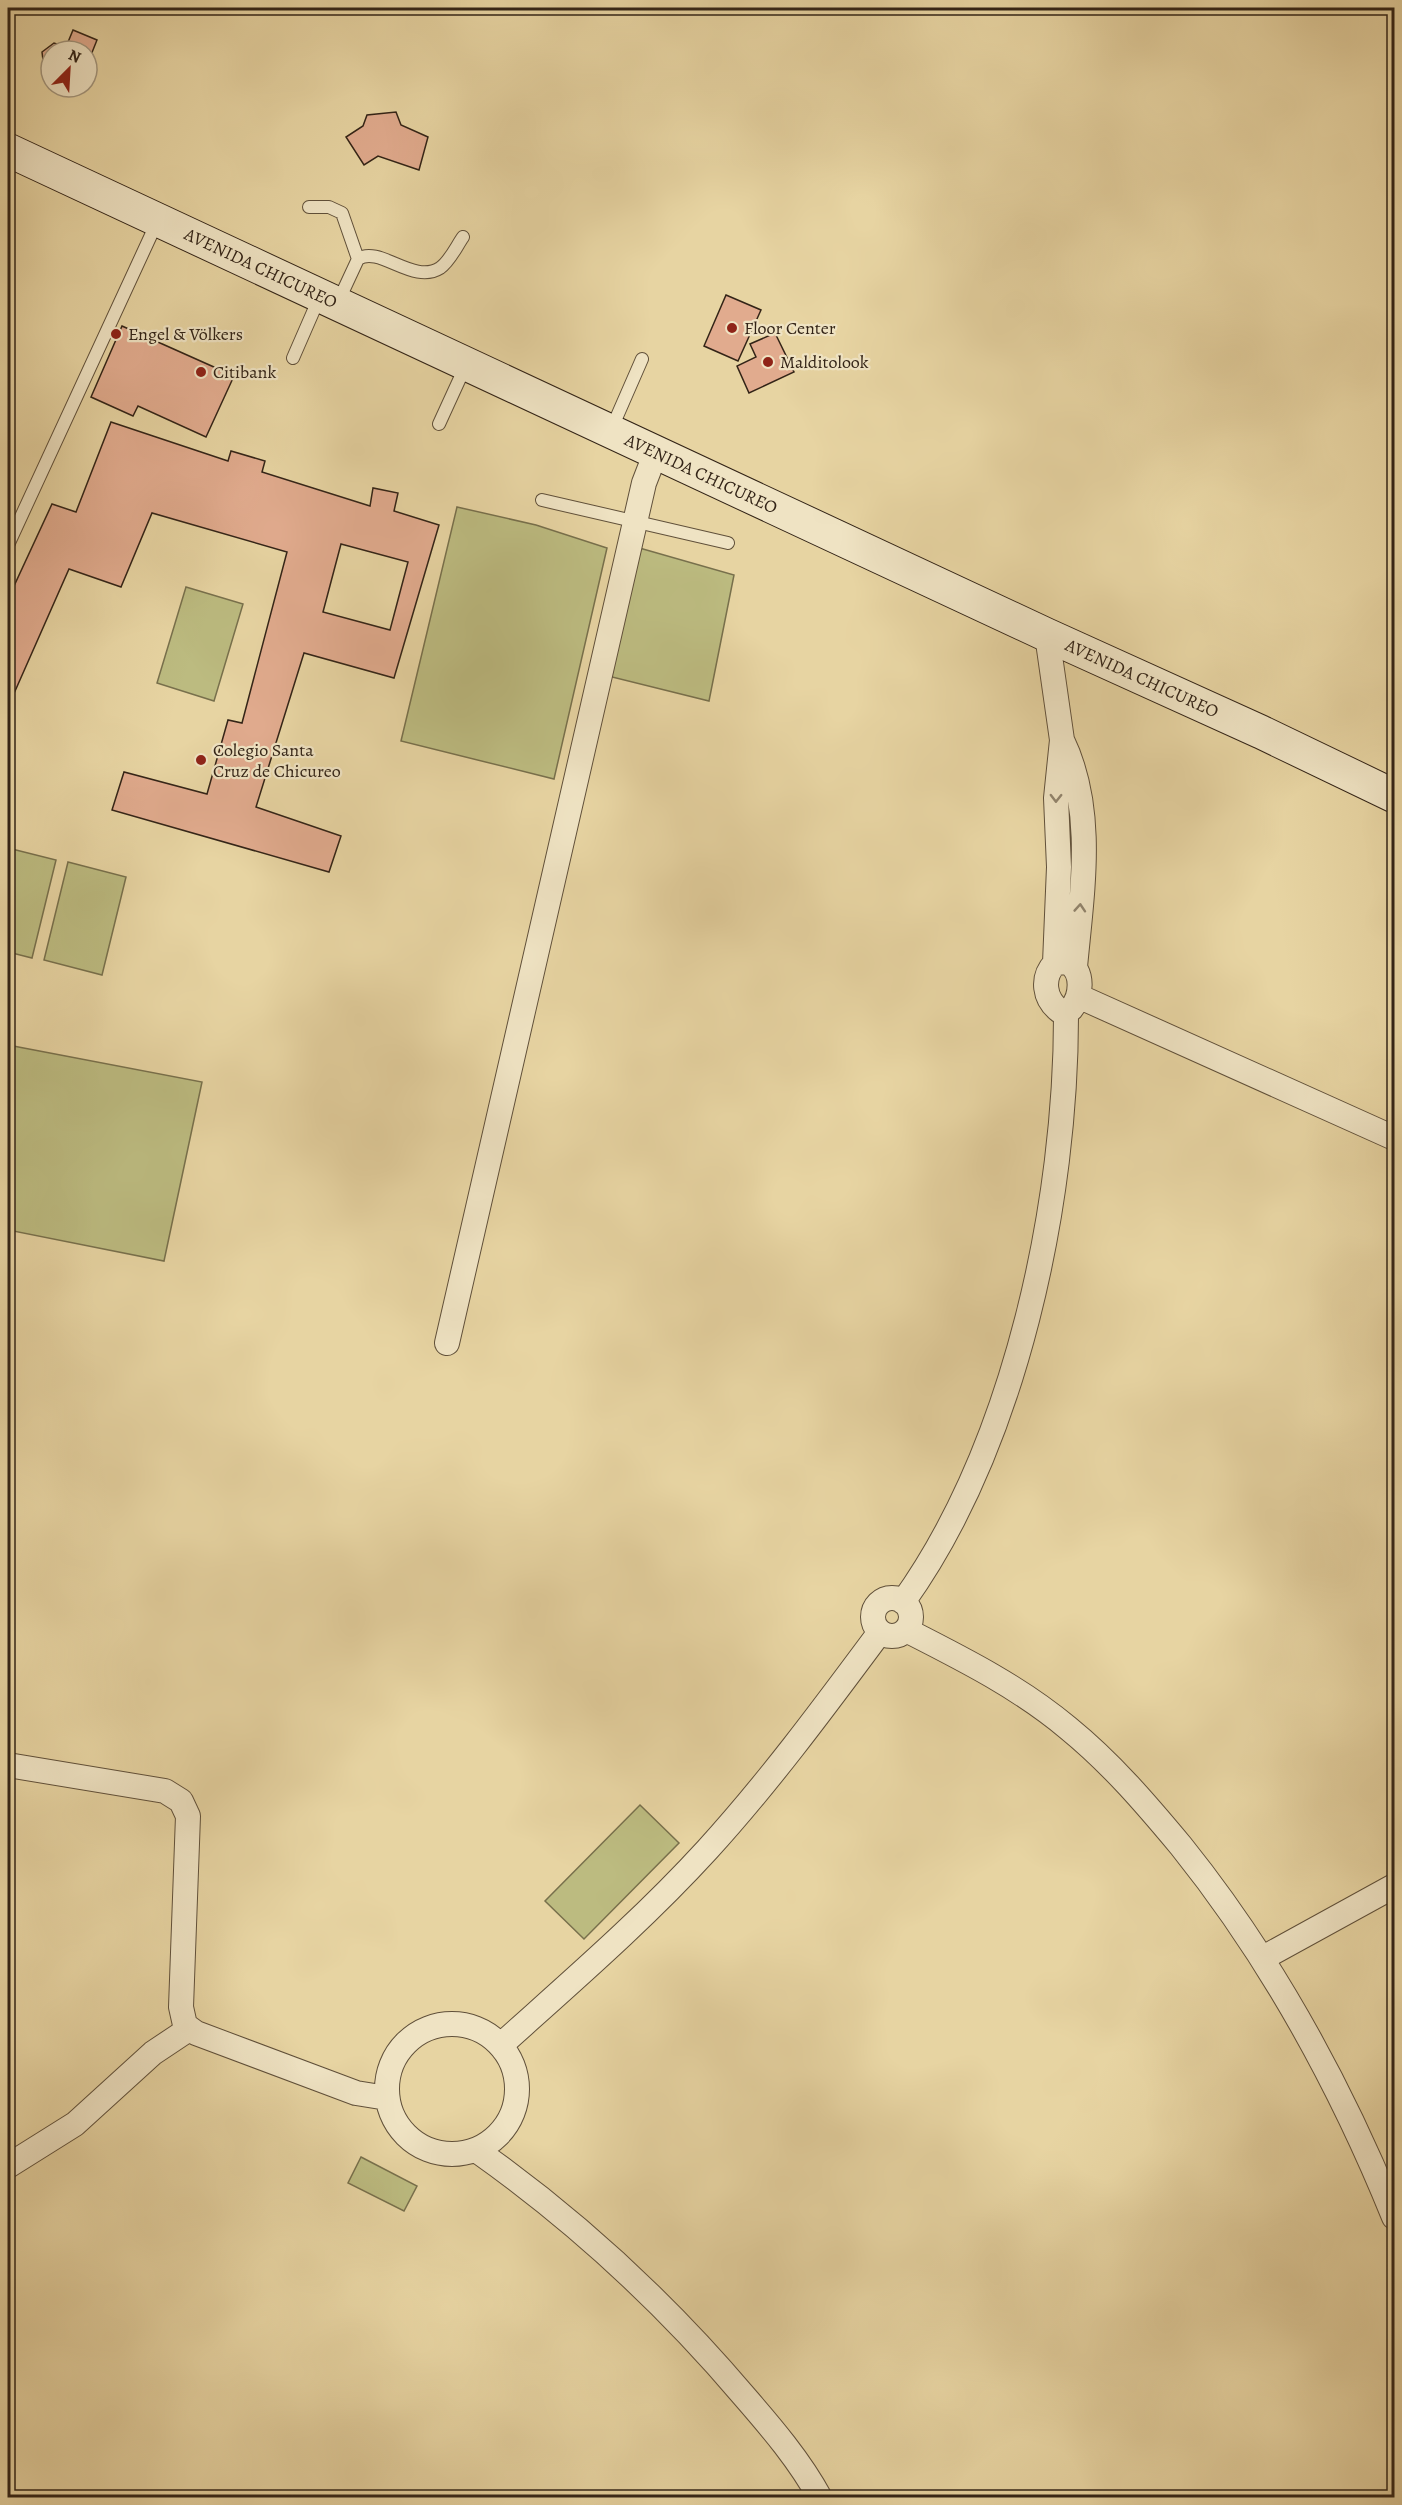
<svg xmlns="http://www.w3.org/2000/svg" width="1402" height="2505" font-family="Alegreya,serif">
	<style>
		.green { fill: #bcbb80; stroke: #78704c; stroke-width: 1.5 }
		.building { fill: #e1ab8e; stroke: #332417; stroke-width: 1.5; fill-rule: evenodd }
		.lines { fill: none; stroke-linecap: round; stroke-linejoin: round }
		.lane-casing { stroke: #60503a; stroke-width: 14 }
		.street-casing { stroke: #60503a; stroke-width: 26 }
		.secondary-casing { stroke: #332417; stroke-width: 35 }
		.lane { stroke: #efe3c3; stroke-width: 12 }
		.street { stroke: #efe3c3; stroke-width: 24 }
		.secondary { stroke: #efe3c3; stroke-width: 33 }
		.oneway { stroke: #91846d }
		.poi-dot { fill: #8f2418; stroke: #efe3c3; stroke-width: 2 }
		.labels { text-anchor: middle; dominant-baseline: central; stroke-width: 4.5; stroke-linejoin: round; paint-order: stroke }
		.street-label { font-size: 18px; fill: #332417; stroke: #efe3c3 }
		.poi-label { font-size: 18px; fill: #332417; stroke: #efe3c3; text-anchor: start }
	</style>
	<rect width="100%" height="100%" fill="#e7d4a2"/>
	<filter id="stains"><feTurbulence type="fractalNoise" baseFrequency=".00333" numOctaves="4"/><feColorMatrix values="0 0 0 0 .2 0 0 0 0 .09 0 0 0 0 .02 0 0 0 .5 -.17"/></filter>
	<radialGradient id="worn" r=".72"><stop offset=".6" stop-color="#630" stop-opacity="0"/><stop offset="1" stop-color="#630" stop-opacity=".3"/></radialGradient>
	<path class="green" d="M457 507 536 525 607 548 554 779 401 741Z
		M636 547 734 575 709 701 604 675Z
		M186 587 243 604 214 701 157 683Z
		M8 848 56 860 32 958 8 952Z
		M68 862 126 877 102 975 44 960Z
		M8 1045 202 1082 164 1261 8 1230Z
		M640 1805 679 1843 584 1939 545 1901Z
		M361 2157 417 2186 404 2211 348 2183Z"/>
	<path class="building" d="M73 30 97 40 87 65V51H51V71L44 68 42 52 54 43 66 47Z
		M396 112 401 125 428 137 419 170 378 156 364 165 346 137 363 126 367 115Z
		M726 295 761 310 738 361 704 346Z
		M122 326 234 376 206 437 138 406 133 416 91 397Z
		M775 333 794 372 749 393 737 366 756 357 750 344Z
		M111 422 228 461 231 451 265 461 262 472 370 506 373 488 398 493 394 511 439 525 394 678 304 653 256 807 341 836 329 872 112 810 124 772 207 794 228 720 242 723 287 552 152 513 121 587 69 569 8 707V599L52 504 76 512ZM341 544 408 562 390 630 323 612Z"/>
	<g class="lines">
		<defs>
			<path id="lane" d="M309 207H329L342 213 358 259
				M338 302 358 259C380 245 413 285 440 268 450 261 456 247 463 237
				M293 358 320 296
				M439 424 466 365
				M611 430 642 359
				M542 500 728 543
				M8 545 158 220"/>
			<path id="street" d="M1047 635 1062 740 1056 798 1059 867 1055 963
				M1062 740C1096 810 1082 891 1075 967
				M1068 962C1084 972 1082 996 1071 1009L1060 1011C1044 999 1041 978 1055 963Z
				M1078 996 1394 1138
				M447 1343 644 483 656 452
				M873 1617a19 19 0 1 1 38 0a19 19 0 1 1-38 0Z
				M903 1602C1016 1444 1067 1202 1066 1010
				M906 1630C963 1659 1019 1687 1068 1728 1111 1763 1146 1804 1181 1846 1271 1958 1340 2084 1394 2217
				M8 1765 165 1791 181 1801 188 1816 181 2007 185 2025 196 2033 356 2093 387 2098
				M1263 1958 1394 1886
				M387 2089a65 65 0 1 1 130 0a65 65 0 1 1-130 0Z
				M501 2045C571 1982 643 1920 707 1850 769 1782 825 1706 880 1632
				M476 2150C575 2220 666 2304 744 2396 771 2427 800 2461 820 2498
				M8 2166 75 2124 153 2053 189 2029"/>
			<g id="secondary">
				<path id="s1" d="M8 150 1047 635 1261 732 1394 796"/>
			</g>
		</defs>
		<use href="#lane" class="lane-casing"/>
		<use href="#street" class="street-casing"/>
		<use href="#secondary" class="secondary-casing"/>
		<use href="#lane" class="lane"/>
		<use href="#street" class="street"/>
		<use href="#secondary" class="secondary"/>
	</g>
	<defs><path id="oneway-chevron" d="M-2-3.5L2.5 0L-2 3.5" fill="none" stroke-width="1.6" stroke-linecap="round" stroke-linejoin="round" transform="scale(1.5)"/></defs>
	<g class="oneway">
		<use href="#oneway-chevron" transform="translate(1056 798) rotate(91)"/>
		<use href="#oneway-chevron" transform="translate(1080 908) rotate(-86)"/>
	</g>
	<g class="poi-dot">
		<circle cx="732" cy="328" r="6"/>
		<circle cx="116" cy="334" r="6"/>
		<circle cx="768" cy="362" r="6"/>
		<circle cx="201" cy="372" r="6"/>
		<circle cx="201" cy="760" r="6"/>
	</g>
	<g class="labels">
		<g class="street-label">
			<text stroke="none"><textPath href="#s1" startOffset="279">AVENIDA CHICUREO</textPath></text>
			<text stroke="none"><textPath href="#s1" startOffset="765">AVENIDA CHICUREO</textPath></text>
			<text stroke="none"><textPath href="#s1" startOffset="1251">AVENIDA CHICUREO</textPath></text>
		</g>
		<g class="poi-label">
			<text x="744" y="328">Floor Center</text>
			<text x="128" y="334">Engel &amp; Völkers</text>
			<text x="780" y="362">Malditolook</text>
			<text x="213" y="372">Citibank</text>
			<text x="213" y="750">Colegio Santa<tspan x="213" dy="21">Cruz de Chicureo</tspan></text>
		</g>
	</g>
	<rect width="1402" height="2505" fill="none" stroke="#e7d4a2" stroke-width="30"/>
	<rect x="9" y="9" width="1384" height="2487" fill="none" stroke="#332417" stroke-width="3"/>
	<rect x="15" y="15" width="1372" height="2475" fill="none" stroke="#332417" stroke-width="1.5"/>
	<g transform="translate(69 69) rotate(24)"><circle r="28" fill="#efe3c3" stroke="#a4977e" stroke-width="1.5"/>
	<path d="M0-4.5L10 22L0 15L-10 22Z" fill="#8f2418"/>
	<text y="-9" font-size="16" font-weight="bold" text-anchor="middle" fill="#332417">N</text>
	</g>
	<rect width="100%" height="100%" filter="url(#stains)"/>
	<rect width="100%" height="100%" fill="url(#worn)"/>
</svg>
